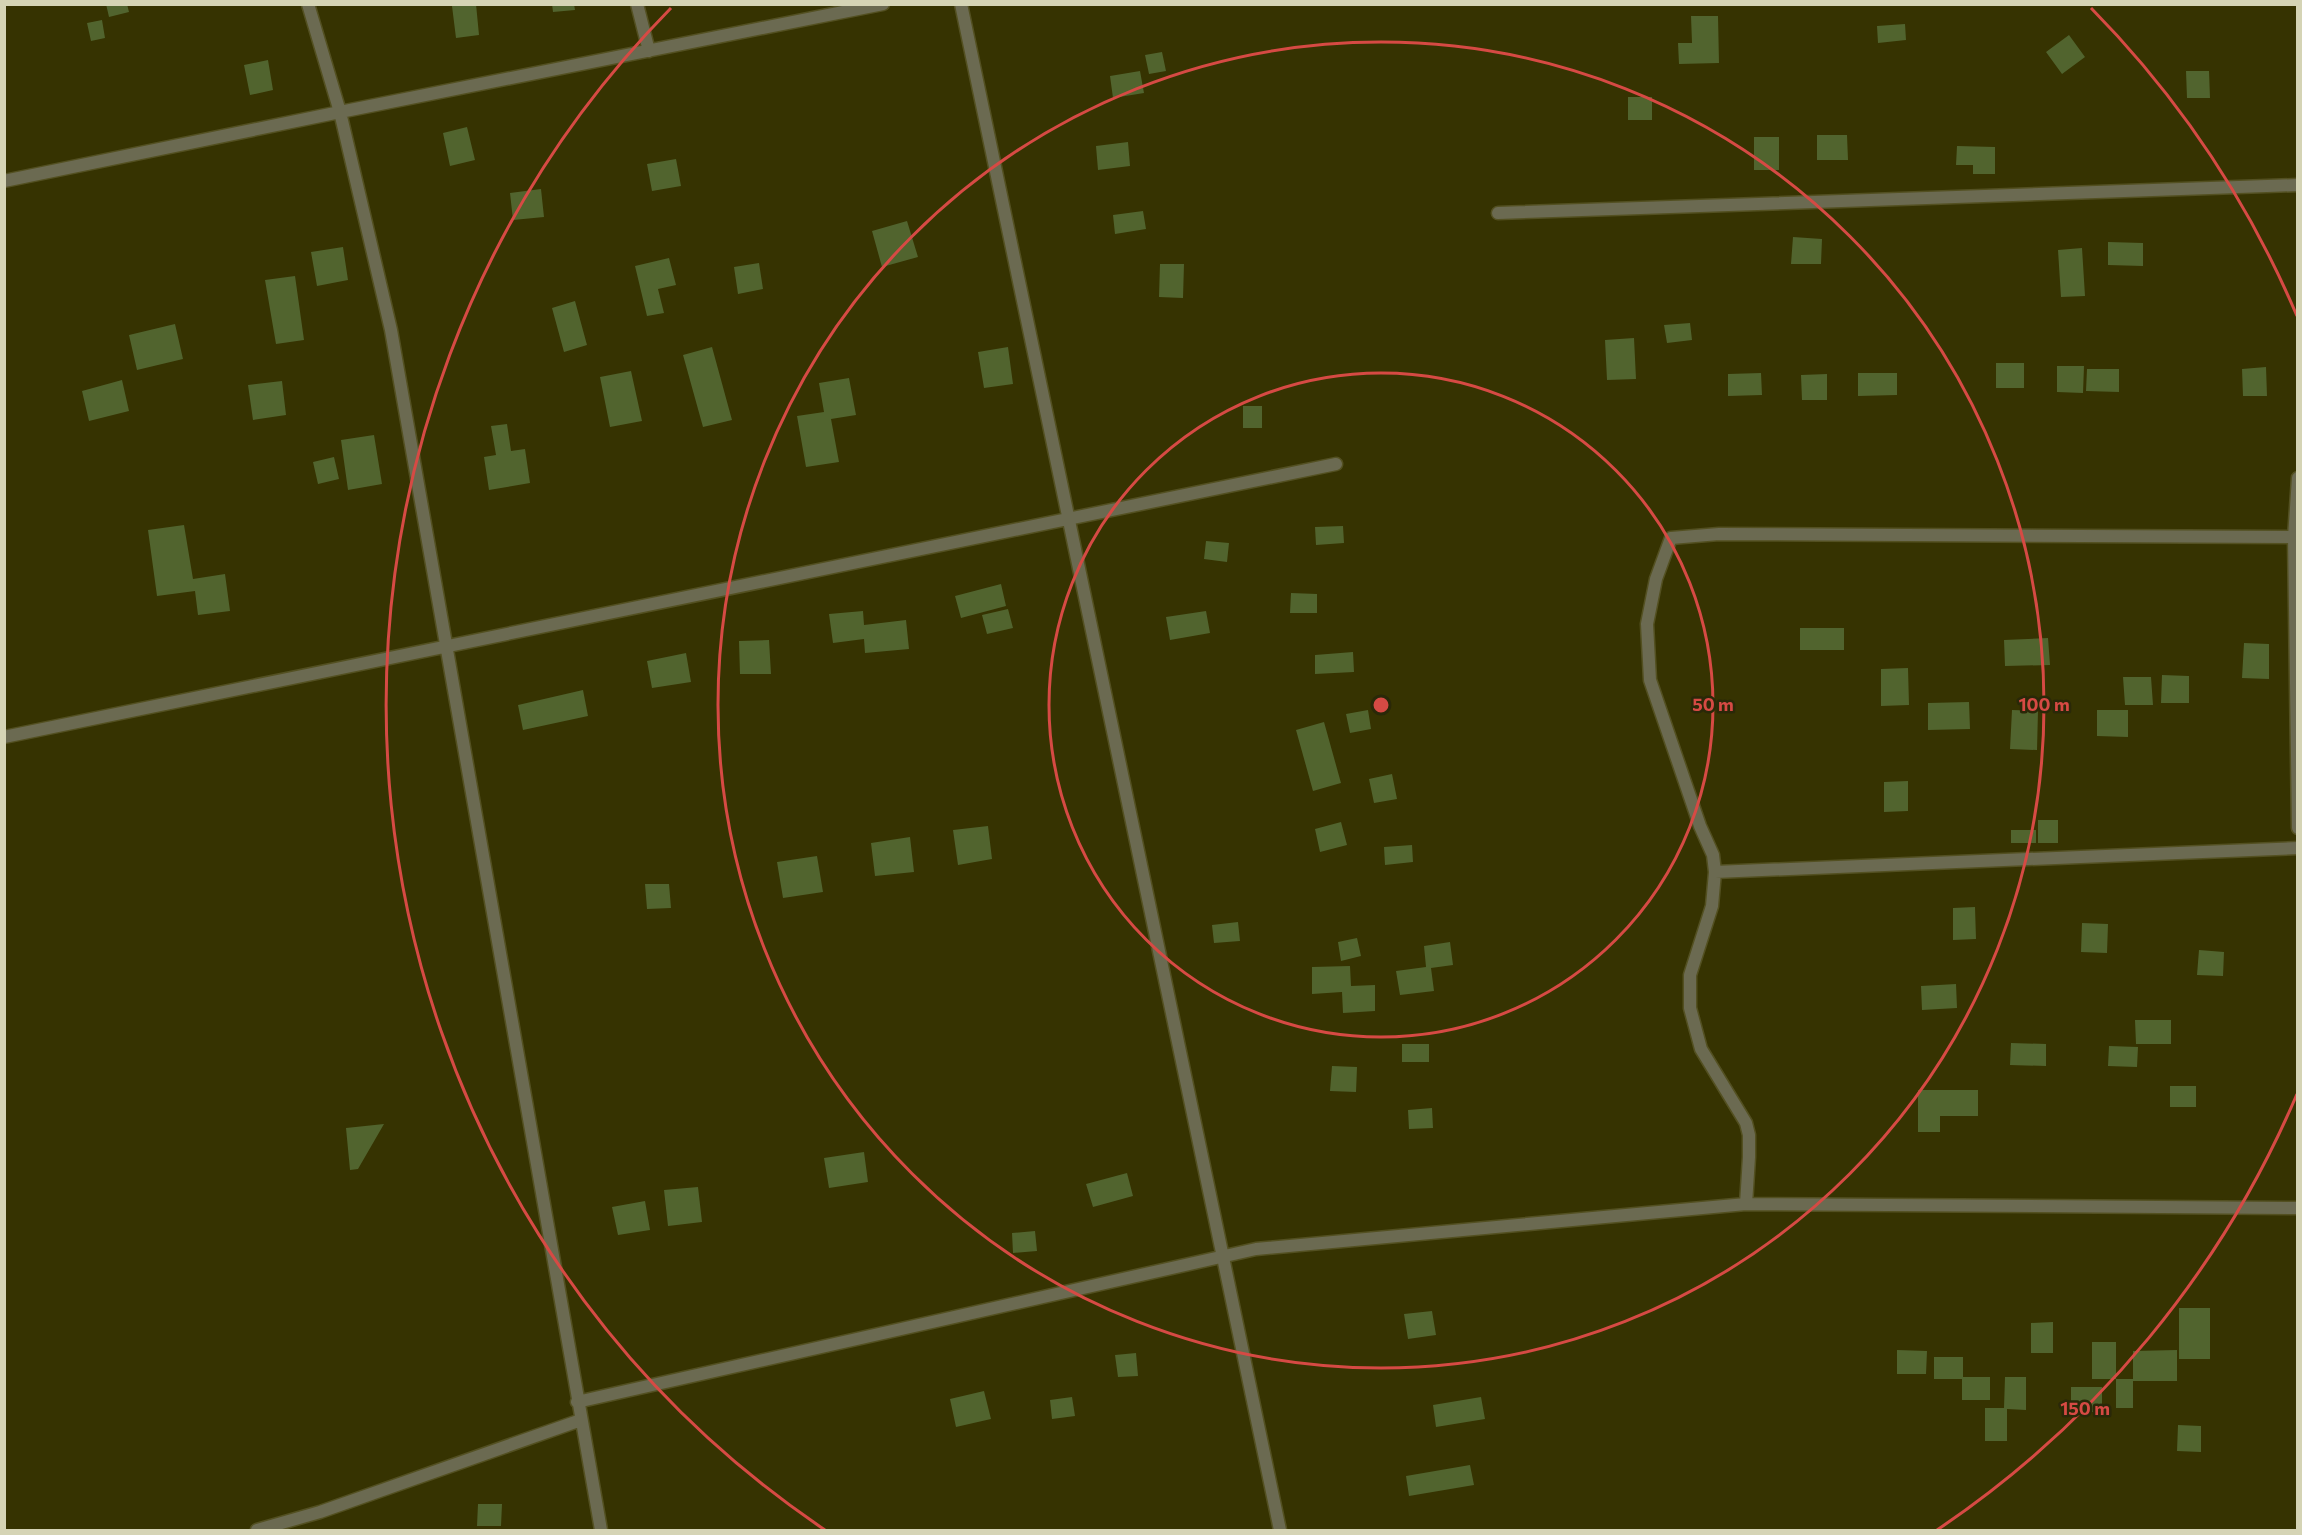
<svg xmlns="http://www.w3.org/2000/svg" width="2302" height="1535" font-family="Commissioner,sans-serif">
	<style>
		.building { fill: #51642e }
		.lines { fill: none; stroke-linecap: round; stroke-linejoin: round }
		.street-casing { stroke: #535021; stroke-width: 15 }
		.street { stroke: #6b6a51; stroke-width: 12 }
		.ring { fill: none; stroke: #d64a44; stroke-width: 3 }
		.centre { fill: #d64a44; stroke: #2a2808; stroke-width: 3 }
		.ring-label { font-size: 18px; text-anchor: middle; font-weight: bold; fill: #d64a44; stroke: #2a2808; stroke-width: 5; stroke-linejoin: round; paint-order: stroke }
	</style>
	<rect width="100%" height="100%" fill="#363301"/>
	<path class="building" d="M106 4H127L129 12 109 17Z
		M476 4 479 35 456 38 452 6Z
		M552 4H574L575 10 553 12Z
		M1691 16H1718L1719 63 1679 64 1678 43H1692Z
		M102 20 105 38 91 41 87 23Z
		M1905 24 1906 40 1878 43 1877 26Z
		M2069 35 2085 57 2062 74 2046 52Z
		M1162 52 1166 71 1149 74 1145 55Z
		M268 60 273 90 250 95 244 65Z
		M1140 71 1144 93 1113 98 1110 76Z
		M2186 71H2209L2210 98H2187Z
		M1628 97H1652V120H1628Z
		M467 127 475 160 450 166 443 133Z
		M1817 135H1847L1848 160H1817Z
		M1754 137H1779V170H1754Z
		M1128 142 1130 166 1098 170 1096 146Z
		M1957 146 1995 147V174H1973V165H1956Z
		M676 159 681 186 652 191 647 164Z
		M541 189 544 217 513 220 510 193Z
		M1143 211 1146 229 1115 234 1113 215Z
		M907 221 918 257 882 267 872 231Z
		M1793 237 1822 239 1821 264H1791Z
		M2108 242 2143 243V266L2108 265Z
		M343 247 348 280 317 286 311 252Z
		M2082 248 2085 296 2061 297 2058 250Z
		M669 258 676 285 658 289 664 313 647 316 635 266Z
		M759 263 763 289 738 294 734 267Z
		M1160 264H1184L1183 298 1159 297Z
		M295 276 304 340 276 344 265 280Z
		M575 301 587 345 564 352 552 308Z
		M1690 323 1692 340 1667 343 1664 325Z
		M175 324 183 359 137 370 129 335Z
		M1634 338 1636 379 1607 380 1605 340Z
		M712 347 732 420 703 427 683 355Z
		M1008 347 1013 384 984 388 978 352Z
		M1996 363H2024V388H1996Z
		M2057 366H2084L2083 393 2057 392Z
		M2266 367 2267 396H2243L2242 369Z
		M2087 369H2119V392L2086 391Z
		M631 371 642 421 610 427 600 377Z
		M1761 373 1762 395 1728 396V374Z
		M1858 373H1897V395L1858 396Z
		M1827 374V400H1802L1801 375Z
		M849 378 856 415 831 419 839 462 806 467 797 416 824 412 819 383Z
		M122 380 129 411 89 421 82 391Z
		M282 381 286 415 253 420 248 385Z
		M1243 406H1262V428H1243Z
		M507 424 511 451 525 449 530 483 489 490 484 457 496 455 491 426Z
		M374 435 382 484 348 490 341 440Z
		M334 457 339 479 318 484 313 462Z
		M184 525 193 579 225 574 230 611 198 615 195 591 157 596 148 530Z
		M1343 526 1344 543 1316 545 1315 527Z
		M1206 541 1229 543 1227 562 1204 559Z
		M1001 584 1006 606 961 618 955 596Z
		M1291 593 1317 594V613H1290Z
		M1008 609 1013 628 987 634 982 615Z
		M863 611 864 625 906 620 909 649 865 653 864 639 833 643 829 614Z
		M1206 611 1210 633 1170 640 1166 617Z
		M1800 628H1844V650H1800Z
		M2048 638 2050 665 2005 666 2004 640Z
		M769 640 771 674H740L739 641Z
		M2244 643 2269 644V679L2242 678Z
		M1353 652 1354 672 1315 674V655Z
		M686 653 691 682 652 688 647 661Z
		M1908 668 1909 705 1881 706V669Z
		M2162 675 2189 676V703H2161Z
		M2123 677H2151L2153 705H2125Z
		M583 690 588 716 523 730 518 705Z
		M1969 702 1970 729 1928 730V703Z
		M1368 710 1371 729 1350 733 1346 714Z
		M2012 710 2038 711 2037 750 2010 749Z
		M2097 710H2128V737L2097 736Z
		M1324 722 1341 783 1313 791 1296 730Z
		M1392 774 1397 799 1374 803 1369 779Z
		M1908 781V811L1884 812V782Z
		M2038 820H2058V843H2038Z
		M1341 822 1347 845 1320 852 1315 829Z
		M988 826 992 859 958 865 953 830Z
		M2011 830H2036V843H2011Z
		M910 837 914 872 875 876 871 843Z
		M1412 845 1413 862 1385 865 1384 847Z
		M817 856 823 892 783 898 777 862Z
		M645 884H669L671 908 647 909Z
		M1975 907 1976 939 1953 940V908Z
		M1238 922 1240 941 1214 943 1212 925Z
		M2082 923 2108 924 2107 953 2081 952Z
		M1357 938 1361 956 1341 961 1338 942Z
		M1450 942 1453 965 1431 968 1434 991 1400 995 1396 971 1426 967 1424 946Z
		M2199 950 2224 952 2223 976 2197 975Z
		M1350 966 1351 986 1375 985V1011L1343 1013 1342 992 1312 994V967Z
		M1956 984 1957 1008 1922 1010 1921 986Z
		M2135 1020H2171V1044H2136Z
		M2011 1043 2046 1044V1066L2010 1065Z
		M1402 1044H1429V1062H1402Z
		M2109 1046 2138 1047 2137 1067 2108 1066Z
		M1332 1066 1357 1067 1356 1092 1330 1091Z
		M2170 1086H2196V1107H2170Z
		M1918 1090H1978V1116H1940V1132H1918Z
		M1432 1108 1433 1128 1409 1129 1408 1110Z
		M384 1124 358 1169 350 1170 346 1128Z
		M864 1152 868 1182 829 1188 824 1158Z
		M1127 1173 1133 1196 1093 1207 1086 1184Z
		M698 1187 702 1222 668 1226 664 1190Z
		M645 1201 650 1230 618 1235 612 1207Z
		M1035 1231 1037 1251 1013 1253 1012 1233Z
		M2179 1308H2210V1359H2179Z
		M1432 1311 1436 1335 1408 1339 1404 1314Z
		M2053 1322V1353H2031V1323Z
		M2092 1342H2116V1379H2133V1351L2177 1350V1381H2133V1408H2116V1379H2092Z
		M1897 1350 1927 1351 1926 1374H1897Z
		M1136 1353 1138 1376 1118 1377 1115 1355Z
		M1934 1357H1963V1377H1990V1400H1962V1379H1934Z
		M2005 1377H2026V1410L2007 1409V1441H1985V1408H2004Z
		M2071 1387H2102V1412H2071Z
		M984 1391 991 1419 956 1427 950 1399Z
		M1072 1397 1075 1416 1052 1419 1050 1400Z
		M1481 1397 1485 1419 1436 1427 1433 1405Z
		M2178 1425 2201 1426V1452L2177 1451Z
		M1470 1465 1474 1485 1409 1496 1406 1476Z
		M478 1504H502L501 1526H477Z"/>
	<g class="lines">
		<defs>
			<path id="street" d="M308 4 340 112 391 330 601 1530
				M637 4 649 51
				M961 4 1280 1530
				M4 181 340 112 883 4
				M1498 213 2298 185
				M2298 478 2294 537 2298 828
				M4 737 1336 464
				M1715 872 2298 848
				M1746 1204 1749 1157V1135L1746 1123 1701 1049 1690 1008V975L1712 906 1715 872 1713 855 1700 826 1650 680 1647 624 1656 579 1671 538 1719 534 2294 537
				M577 1402 1256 1249 1746 1204 2298 1208
				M257 1530 320 1512 581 1420"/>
		</defs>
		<use href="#street" class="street-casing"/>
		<use href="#street" class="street"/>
	</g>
	<g class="ring">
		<circle cx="1381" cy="705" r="332"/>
		<circle cx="1381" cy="705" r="663"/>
		<path d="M2297 1094A995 995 0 0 1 1937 1530M825 1530A995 995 0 0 1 671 8M2091 8A995 995 0 0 1 2297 316"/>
	</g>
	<circle cx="1381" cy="705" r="9" class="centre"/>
	<g class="ring-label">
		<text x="1713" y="711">50 m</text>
		<text x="2044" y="711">100 m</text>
		<text x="2085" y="1415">150 m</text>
	</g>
	<rect width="2302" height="1535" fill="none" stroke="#d5d4b5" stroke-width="12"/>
</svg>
